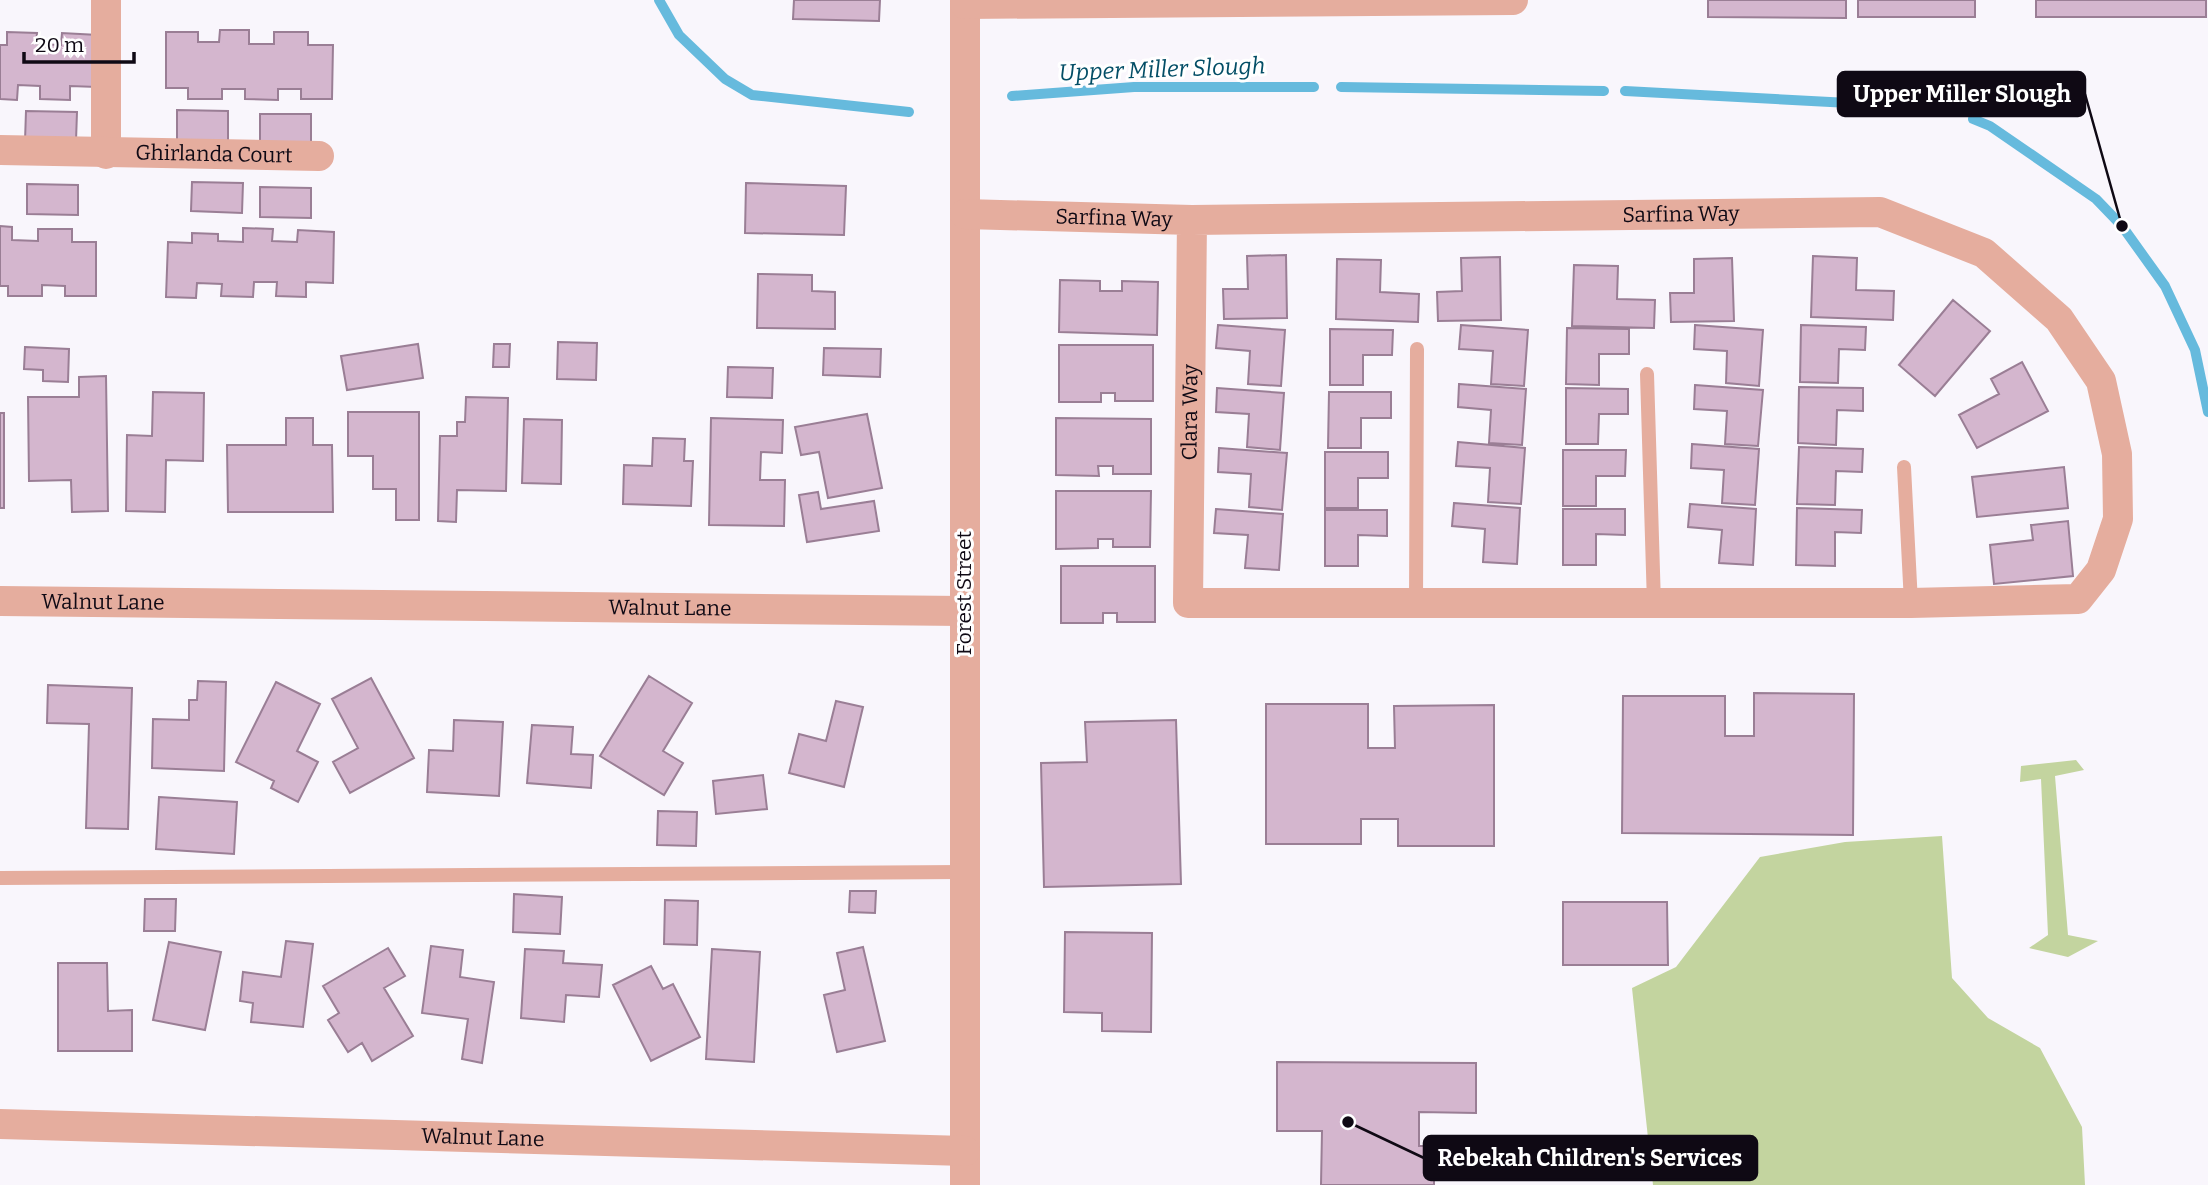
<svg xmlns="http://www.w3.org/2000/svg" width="2208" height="1185" font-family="Bitter,serif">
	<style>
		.grass { fill: #c3d49f }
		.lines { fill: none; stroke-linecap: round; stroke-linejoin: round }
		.stream { stroke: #66badd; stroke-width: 10 }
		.building { fill: #d4b6ce; stroke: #9a7e95; stroke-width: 2 }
		.lane { stroke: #e5ad9e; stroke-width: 14 }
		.street { stroke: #e5ad9e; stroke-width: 30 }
		.labels { text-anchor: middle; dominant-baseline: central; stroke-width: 6; stroke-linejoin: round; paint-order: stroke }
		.street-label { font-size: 21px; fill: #0f0914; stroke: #fff }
		.water-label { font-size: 23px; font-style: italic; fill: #034e66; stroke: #fff }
		.leader { fill: none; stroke: #0f0914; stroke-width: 2.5 }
		.callout-dot { fill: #0f0914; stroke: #fff; stroke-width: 2.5 }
		.callout { fill: #0f0914; stroke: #0f0914; stroke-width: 2.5 }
		.callout-label { font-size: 23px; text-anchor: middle; font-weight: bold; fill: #fff }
	</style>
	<rect width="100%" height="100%" fill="#f9f6fc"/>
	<path class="grass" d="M2076 760 2084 770 2055 776 2068 935 2098 941 2068 957 2029 948 2048 935 2041 779 2020 782 2021 766Z
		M1942 836 1952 978 1988 1018 2040 1048 2082 1127 2085 1185H1653L1632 988 1676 967 1760 857 1845 842Z"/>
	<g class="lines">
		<path class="stream" d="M659 0 679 35 725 79 752 95 909 112
			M1341 87 1604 91
			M1625 91 1944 108
			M1012 96 1134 87H1314
			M1973 119 1990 126 2096 199 2122 226 2165 286 2195 350 2208 412"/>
	</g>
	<path class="building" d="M794 0H880L879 21 793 19Z
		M1708 0H1846V18L1708 17Z
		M1858 0H1975V17H1858Z
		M2036 0H2206V17H2036Z
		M220 30H249V44H274V32H308V45H333L332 99H301V89H278V100L245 99V89H222V99H188V88H166V32H198V42H219Z
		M7 32 37 33 36 44 61 45 62 33 98 35 97 87 70 86V100L40 99V86L18 85 17 100 0 99V45H7Z
		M177 110 228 111V141L177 140Z
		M26 111 77 112 76 141H25Z
		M260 114H311V144L260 143Z
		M192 182 243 183 242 213 191 211Z
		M746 183 846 186 844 235 745 233Z
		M27 184 78 185V215L27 214Z
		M260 187 311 188V218L260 217Z
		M0 226 12 227V240L38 241V229H72V242H96V296H65V286L42 285V296H8V286H0Z
		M243 228 273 229 272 241 297 242 298 230 334 232 333 283 306 282V297L276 296 277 282H254L253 297 221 296 222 284 197 283 196 298 166 297 168 242 192 243V233L218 234V241L243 242Z
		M1286 255 1287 318 1224 319 1223 289H1248L1247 256Z
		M1813 256 1857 258 1856 290 1894 291 1893 320 1811 317Z
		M1500 257 1501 320 1438 321 1437 292 1462 291 1461 258Z
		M1732 258 1734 321 1671 322 1670 293H1694V259Z
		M1337 259 1381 260 1380 292 1419 294 1418 322 1336 319Z
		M1574 265 1618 266 1617 299 1655 300 1654 328 1572 326Z
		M758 274 812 275V291L835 292V329L757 328Z
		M1060 280 1100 281V291H1122V281L1158 282 1157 335 1059 332Z
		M1953 300 1990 331 1935 396 1899 365Z
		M1218 325 1285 330 1281 386 1248 384 1250 351 1216 348Z
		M1461 325 1528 330 1524 386 1491 384 1493 351 1459 349Z
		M1695 325 1763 330 1759 386 1726 383 1727 351 1694 349Z
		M1801 325 1866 327 1865 350 1839 349 1838 383 1800 382Z
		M1567 328 1629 329V354H1599V385L1566 384Z
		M1330 329 1393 330 1392 355H1363V385H1330Z
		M558 342 597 343 596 380 557 379Z
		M418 344 423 378 347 390 341 356Z
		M494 344H510L509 367H493Z
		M1059 345H1153V401H1115V393H1101V402H1059Z
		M25 347 69 349 68 382 43 381V370L24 369Z
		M824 348 881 349 880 377 823 375Z
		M2022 362 2048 411 1977 448 1959 415 1999 394 1991 379Z
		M728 367 773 368 772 398 727 397Z
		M106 376 108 511 72 512 71 480 29 481 28 397H79V377Z
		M1459 384 1526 389 1522 445 1489 443 1491 410 1458 407Z
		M1695 385 1763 390 1758 446 1725 444 1727 411 1694 409Z
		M1799 387 1863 388V411L1837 410 1836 445 1798 443Z
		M1217 388 1284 393 1280 450 1247 447 1249 414 1216 412Z
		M1566 388 1628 389V414H1599L1598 444H1566Z
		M153 392 204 393 203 461 166 460 165 512 126 511 127 435 152 436Z
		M1329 392H1391V418H1361V448H1328Z
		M466 397 508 398 506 491 457 490 456 522 438 521 440 436H457V422H465Z
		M348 412H419V520H396V489H373V456H348Z
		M0 413H4V508H0Z
		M867 414 882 488 828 498 819 452 801 455 795 427Z
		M286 418H313V445H332L333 512H228L227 445H286Z
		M711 418 783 420 782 453 761 452 760 480H785L784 526 709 525Z
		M1056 418 1151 419V474H1113V466H1098L1099 476 1056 475Z
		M524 419 562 420 561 484 522 483Z
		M653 438 685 439 684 461H693L691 506 623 504 624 465 652 466Z
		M1458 442 1525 448 1521 504 1488 502 1490 468 1456 466Z
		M1692 444 1759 449 1755 505 1722 503 1724 470 1691 468Z
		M1799 447 1863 449 1862 472 1836 471 1835 505 1797 504Z
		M1219 448 1287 453 1282 510 1249 507 1251 474 1218 472Z
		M1563 450H1626L1625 476H1596V506H1563Z
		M1325 452H1388V478H1358V508H1325Z
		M2064 467 2068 508 1977 517 1972 477Z
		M1056 491H1151L1150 547H1113V539H1098V548L1056 549Z
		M818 492 821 509 874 501 879 531 807 542 799 495Z
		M1454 503 1520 508 1517 564 1483 562 1485 529 1452 526Z
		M1690 504 1756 509 1753 565 1719 563 1722 530 1688 527Z
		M1797 508 1862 510 1861 533 1835 532V566L1796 565Z
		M1216 509 1283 514 1279 570 1245 568 1248 535 1214 533Z
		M1563 509H1625V535L1596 534V565H1563Z
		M1325 510H1387V536L1358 535V566H1325Z
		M2068 521 2073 576 1994 584 1990 545 2033 540 2031 525Z
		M1061 566H1155V622H1117V613H1103V623H1061Z
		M649 676 692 703 663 751 683 763 664 795 600 756Z
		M371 678 414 758 350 793 333 762 358 748 332 699Z
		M198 681 226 682 224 771 152 768 153 719 189 720V700H197Z
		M276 682 320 704 297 751 318 762 298 802 271 788 274 781 236 762Z
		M48 685 132 688 128 829 86 828 89 724 47 723Z
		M1754 693 1854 694 1853 835 1622 833 1623 696H1725V736H1754Z
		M836 701 863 707 844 787 789 773 799 734 826 741Z
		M1266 704H1368V748H1395L1394 706 1494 705V846H1398V819H1361V844H1266Z
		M454 720 503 722 499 796 427 792 429 750 453 751Z
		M1176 720 1181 884 1044 887 1041 763 1087 762 1085 722Z
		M532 725 573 727 571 754 593 755 591 788 527 783Z
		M763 775 767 809 716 814 713 781Z
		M159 797 237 802 234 854 156 849Z
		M658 811 697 812 696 846 657 845Z
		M850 891H876L875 913 849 912Z
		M514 894 562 897 560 934 513 932Z
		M145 899H176L175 931H144Z
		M665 900 698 901 697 945 664 944Z
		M1563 902H1667L1668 965H1563Z
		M1065 932 1152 933 1151 1032 1102 1031V1013L1064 1012Z
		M286 941 313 944 303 1027 251 1022 253 1003 240 1001 243 972 281 977Z
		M169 942 221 952 205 1030 153 1020Z
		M431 946 463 950 460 977 494 982 482 1063 462 1059 468 1019 422 1013Z
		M863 947 885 1041 837 1052 824 995 845 990 837 953Z
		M388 948 405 976 384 988 413 1036 372 1061 362 1043 348 1052 328 1020 339 1013 323 986Z
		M525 949 564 951 563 963 602 965 599 997 566 995 564 1022 521 1018Z
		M712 949 760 952 754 1062 706 1059Z
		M58 963H107L108 1011 132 1010V1051H58Z
		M651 966 663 989 673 984 700 1037 651 1061 613 985Z
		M1277 1062 1476 1063V1113L1419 1112V1146H1434V1185H1321L1322 1131H1277Z"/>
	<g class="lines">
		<path class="lane" d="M1647 374 1654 604
			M1904 467 1911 603
			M1416 604 1417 349
			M0 878 963 872"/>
		<g class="street">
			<path d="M106 0V154"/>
			<path d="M965 0V1185"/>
			<path d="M965 4 1513 0"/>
			<path id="s1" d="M0 150 319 156"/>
			<path id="s2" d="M965 214 1192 220 1880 212 1984 253 2059 319 2101 381 2117 454 2118 519 2101 570 2078 599 1911 603H1188L1192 220"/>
			<path id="s3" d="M0 601 963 611"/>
			<path id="s4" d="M0 1124 965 1151"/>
		</g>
	</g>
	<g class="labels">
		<g class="street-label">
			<text stroke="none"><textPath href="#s1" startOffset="214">Ghirlanda Court</textPath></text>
			<text stroke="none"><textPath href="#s2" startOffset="716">Sarfina Way</textPath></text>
			<text stroke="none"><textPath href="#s2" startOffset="149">Sarfina Way</textPath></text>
			<text stroke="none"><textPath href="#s2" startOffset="2513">Clara Way</textPath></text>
			<text transform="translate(964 593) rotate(-90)">Forest Street</text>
			<text stroke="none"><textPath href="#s3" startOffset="103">Walnut Lane</textPath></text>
			<text stroke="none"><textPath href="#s3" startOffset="670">Walnut Lane</textPath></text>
			<text stroke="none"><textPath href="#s4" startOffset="483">Walnut Lane</textPath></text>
		</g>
		<g class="water-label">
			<text transform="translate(1162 69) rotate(-2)">Upper Miller Slough</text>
		</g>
	</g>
	<path class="leader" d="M2122 226L2085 94M1348 1122L1424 1158"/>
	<g class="callout-dot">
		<circle cx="2122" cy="226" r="7"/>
		<circle cx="1348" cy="1122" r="7"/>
	</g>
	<g class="callout">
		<rect x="1838" y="72" width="247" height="44" rx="7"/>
		<rect x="1424" y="1136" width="333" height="44" rx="7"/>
	</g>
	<g class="callout-label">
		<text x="1962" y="102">Upper Miller Slough</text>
		<text x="1590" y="1166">Rebekah Children's Services</text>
	</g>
	<path d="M24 52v10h110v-10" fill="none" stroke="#0f0914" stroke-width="3.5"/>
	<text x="35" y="52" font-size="21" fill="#0f0914" stroke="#ffffff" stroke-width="5" paint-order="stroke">20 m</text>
</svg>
